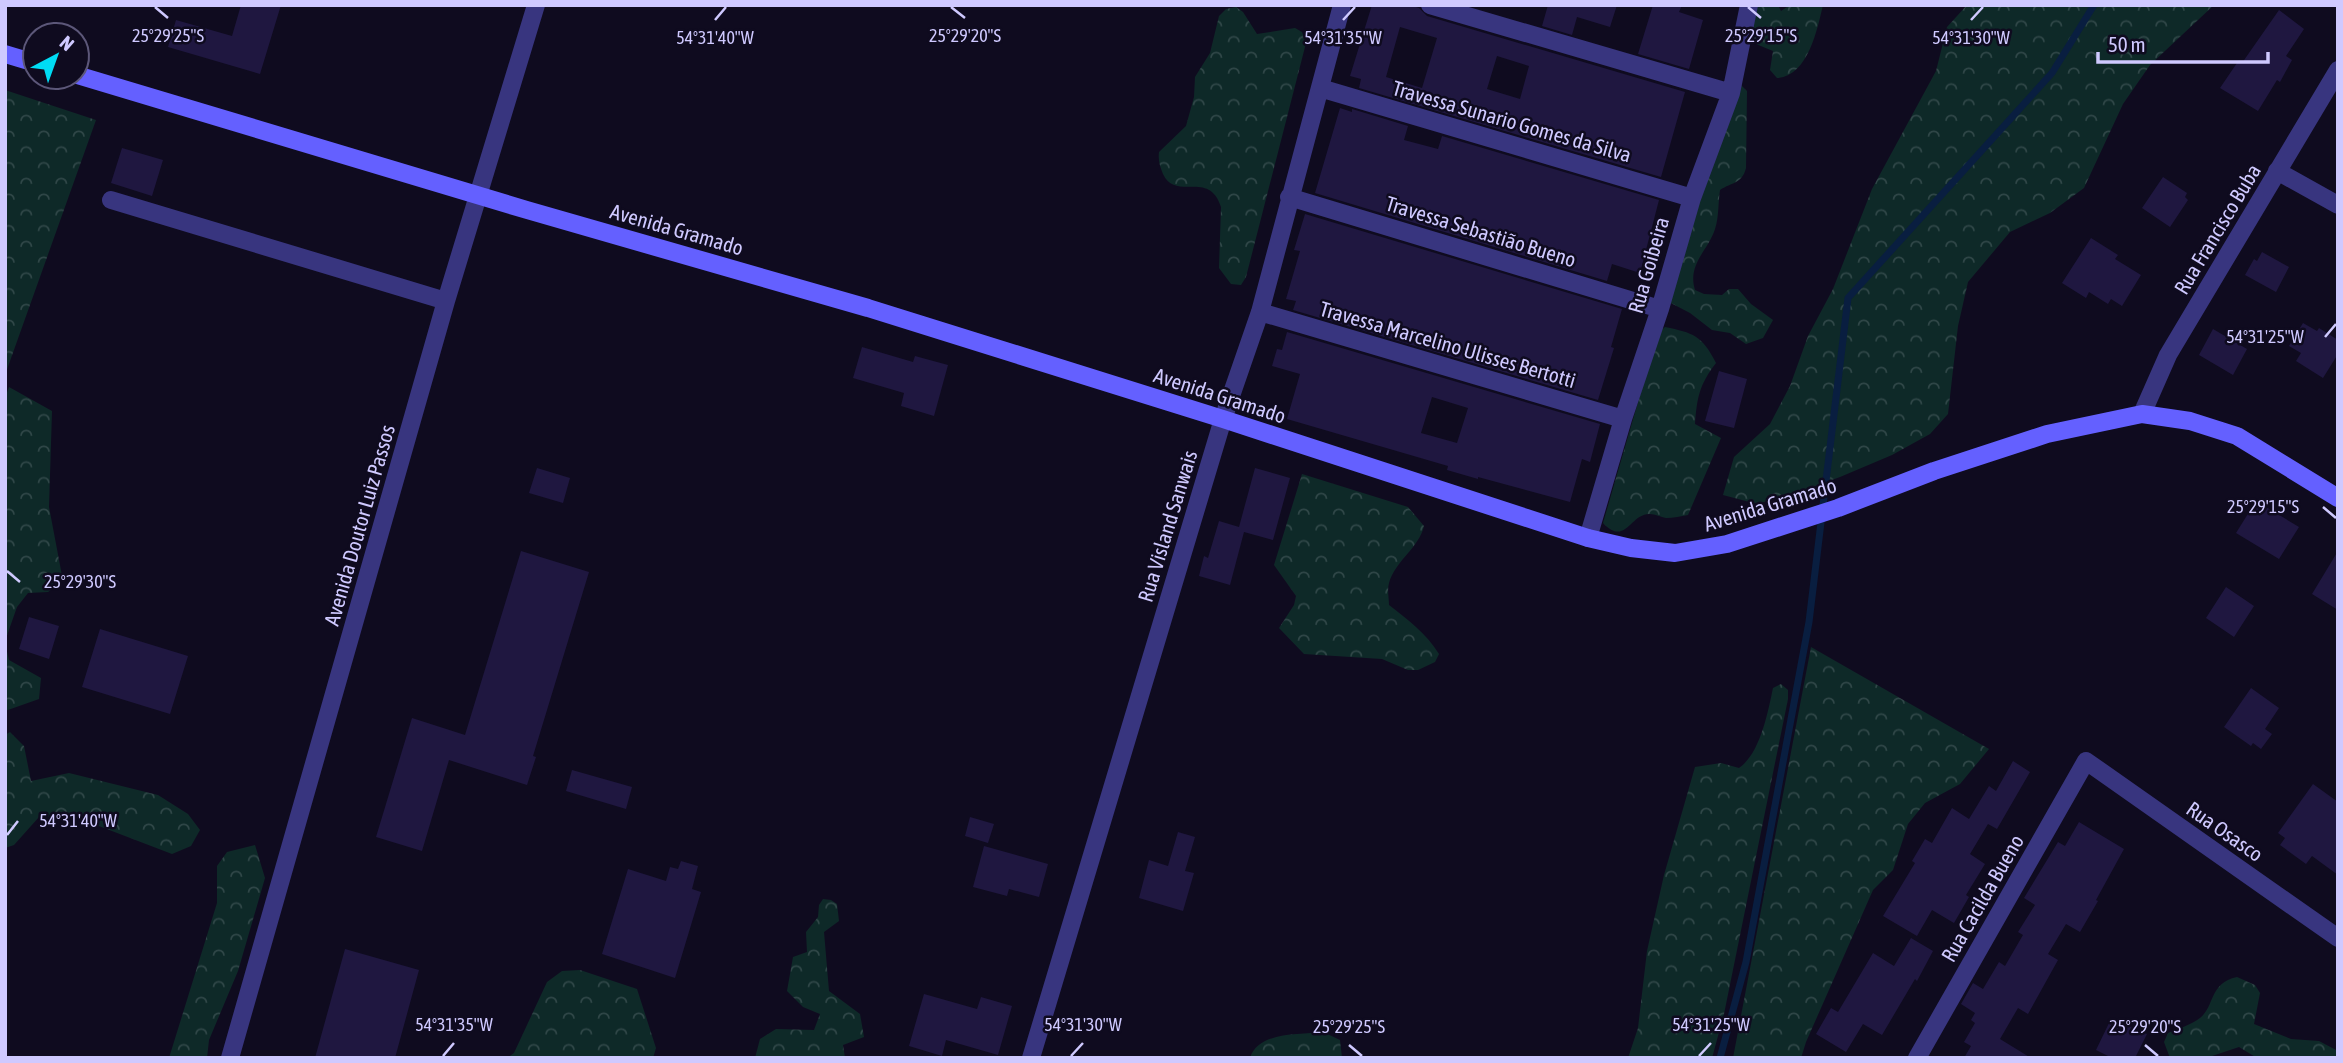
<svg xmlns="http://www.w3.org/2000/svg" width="2343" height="1063" font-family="'Asap Condensed',sans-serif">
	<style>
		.forest { fill: url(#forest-crowns) }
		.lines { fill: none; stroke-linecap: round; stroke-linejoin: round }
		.stream { stroke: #091e40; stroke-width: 7 }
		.building { fill: #1f1740; fill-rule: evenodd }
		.street { stroke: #38357f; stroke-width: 18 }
		.secondary { stroke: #6460ff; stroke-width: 18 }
		.ticks { fill: none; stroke: #cfc9ff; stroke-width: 2.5 }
		.labels { text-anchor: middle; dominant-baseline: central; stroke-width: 5; stroke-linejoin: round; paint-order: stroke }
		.street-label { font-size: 21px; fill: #cfc9ff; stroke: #0f0b1f }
		.ticks-label { font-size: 18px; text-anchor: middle; fill: #cfc9ff; stroke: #0f0b1f; stroke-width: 5; stroke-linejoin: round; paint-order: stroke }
	</style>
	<defs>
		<pattern id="forest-crowns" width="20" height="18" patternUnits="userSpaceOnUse" patternTransform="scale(1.75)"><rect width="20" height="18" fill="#0e2928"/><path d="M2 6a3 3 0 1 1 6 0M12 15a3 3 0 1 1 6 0" fill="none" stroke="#304748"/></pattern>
	</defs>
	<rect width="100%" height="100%" fill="#0f0b1f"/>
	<path class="forest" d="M1755 5H1778L1781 11 1790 5H1823C1817 30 1808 76 1777 78L1770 70 1773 51 1756 44 1751 37Z
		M1967 5H2214L2150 65 2123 104 2084 188 2050 213 2010 232 1968 282 1958 326 1948 414 1930 434 1892 455 1840 477 1799 492 1757 504 1723 495 1734 457 1770 424 1790 386 1808 336 1833 289 1872 189 1936 71 1947 27Z
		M1236 7 1243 12 1257 34 1295 28 1302 32 1306 43 1246 277 1241 285 1231 284 1219 268 1221 207C1209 169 1176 202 1163 174 1160 166 1158 161 1159 152L1186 126 1194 97 1195 77 1210 53 1219 16 1226 9Z
		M1740 84 1747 91 1746 168C1742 184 1732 182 1720 190 1718 202 1719 217 1715 229 1708 251 1687 264 1695 290L1704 294 1722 295 1729 289H1738L1751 304 1773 320 1763 338 1746 344 1730 333 1712 330 1690 313 1665 300Z
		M5 90 96 120 5 375Z
		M1665 327C1693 333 1702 335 1716 363 1699 385 1697 398 1695 424L1721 438 1688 515C1681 516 1673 518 1666 518 1661 517 1655 514 1650 514 1630 513 1626 547 1603 523L1658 333Z
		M9 387 52 411 49 507 63 581 48 592 28 593 17 607 5 641V398Z
		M1302 474 1408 507 1424 526C1419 548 1395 561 1389 583 1387 590 1389 598 1389 605 1408 620 1426 633 1439 654L1435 662 1418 670H1408L1382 659 1304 654 1279 628 1294 605 1296 596 1274 565Z
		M5 643 9 660 41 678 39 699 5 711Z
		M1811 647 1989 749 1960 784 1925 803 1908 824 1893 870 1873 890 1806 1042 1801 1058H1733Z
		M1781 684 1788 690V699L1724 1014 1712 1058H1628L1638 1028 1647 951 1664 875 1695 767 1721 763 1739 768C1760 754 1768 712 1773 688Z
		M10 732 24 746 31 781 69 773 158 795 188 814 200 830 191 846 172 854 78 818 39 817 14 845 5 848V735Z
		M255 845 265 878 238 971 209 1040 207 1058H169L217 903V866L227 852Z
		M823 899 831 900 837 904 839 921 824 932 829 991 860 1014 864 1037 843 1045 845 1058H755L760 1039 776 1029 814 1030 820 1014 803 1007 787 991 793 957 807 952 806 932 818 917 819 905Z
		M580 970 637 989 656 1048 653 1058H507L514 1053 547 982 562 971Z
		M2237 977 2255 985 2260 993 2254 1024 2291 1039 2319 1041 2338 1051V1058H2257L2239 1047 2206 1058H2170L2164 1042 2168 1033C2177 1029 2191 1025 2200 1018 2215 1006 2209 983 2237 977Z
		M1323 1032 1340 1040 1342 1058H1250C1258 1031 1300 1035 1323 1032Z"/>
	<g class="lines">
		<path class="stream" d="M1720 1058 1746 962 1809 622 1848 298 2052 73 2094 5"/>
	</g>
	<path class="building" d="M241 5H281L260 74 168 47 176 20 232 36Z
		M1372 5H1410L1419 8 1427 16 1685 92 1661 177 1359 88 1361 79 1350 76ZM1400 27 1437 38 1422 88 1386 77ZM1497 56 1529 66 1520 99 1487 89Z
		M1548 5H1617L1610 27 1577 17 1572 35 1542 26Z
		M1653 5H1682L1679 12 1703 20 1689 69 1638 54Z
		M2279 10 2304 29 2286 56 2292 60 2280 82 2277 80 2258 111 2220 88 2239 60 2242 63Z
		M1340 108 1352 112V109L1408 126 1404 140 1438 149 1442 136 1659 200 1640 273 1612 264 1607 281 1315 193Z
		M122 148 163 160 152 196 111 183Z
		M2163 177 2187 193 2185 197 2188 200 2170 227 2142 208Z
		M1305 214 1622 309 1611 347 1614 348 1598 400 1293 310 1296 301 1286 299 1300 251 1294 250Z
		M2091 238 2118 255 2115 259 2141 275 2122 306 2111 299 2108 304 2089 292 2086 298 2062 283Z
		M2262 252 2289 267 2276 292 2245 275 2254 259 2257 261Z
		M2303 323 2317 331 2319 328 2338 340V354L2323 378 2296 361 2301 353 2289 346Z
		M2213 329 2247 349 2233 375 2199 355Z
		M1287 332 1600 424 1590 462 1582 459 1570 502 1478 477V479L1447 470 1448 466 1287 419 1300 374 1272 366 1277 349 1282 350ZM1432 397 1468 408 1457 443 1421 433Z
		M862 347 913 362 915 356 948 365 934 416 901 406 904 393 853 378Z
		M1719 371 1747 379 1734 428 1705 421Z
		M537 468 570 478 563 503 529 493Z
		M1255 468 1290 478 1273 540 1244 532 1230 585 1199 576 1204 556 1208 558 1219 521 1239 527Z
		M2256 501 2299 527 2279 559 2236 533Z
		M521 551 589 572 533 756 536 757 527 785 449 760 422 851 376 837 412 718 465 735Z
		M2338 551V610L2312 594Z
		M2226 587 2254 606 2234 637 2206 618Z
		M29 617 59 626 49 659 19 649Z
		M100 629 188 656 170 714 82 687Z
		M2251 688 2279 708 2265 729 2272 734 2261 749 2253 743 2251 746 2224 727Z
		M2013 761 2030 772 1997 829 1988 824 1970 854 1985 864 1966 895 1969 897 1954 923 1932 910 1917 936 1883 916 1915 863 1912 861 1925 839 1932 843 1952 808 1969 819 1989 786 1996 791Z
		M572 770 632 787 626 809 566 791Z
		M2313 784 2338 802V875L2312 856 2306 864 2280 845 2285 838 2278 833Z
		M970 817 994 824 988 843 965 836Z
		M2079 822 2124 849 2096 900 2098 901 2080 932 2066 924 2048 954 2058 960 2028 1014 2018 1008 2000 1039 2031 1058H1964L1971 1046 1964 1042 1975 1023 1971 1020 1975 1013 1961 1004 1973 983 1983 989 1999 962 2005 966 2023 935 2018 932 2035 905 2024 898 2058 842 2065 846Z
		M1178 832 1195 837 1185 871 1194 873 1183 911 1139 898 1149 860 1168 866Z
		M984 846 1048 864 1039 897 1009 889 1007 896 973 887Z
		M681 861 698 866 692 889 701 892 675 978 602 954 628 869 666 881 670 867 678 869Z
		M1911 938 1933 951 1917 981 1915 979 1882 1035 1863 1024 1846 1052 1816 1034 1831 1008 1838 1012 1873 953 1894 966Z
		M345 949 419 970 395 1058H315Z
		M924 994 977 1009 981 997 1012 1006 998 1055 946 1040 942 1056 909 1046Z
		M2115 1019 2147 1034 2135 1058H2112L2096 1050 2110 1021 2114 1023Z"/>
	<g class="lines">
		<path class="street" d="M1430 5 1731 93
			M1320 88 1692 198
			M2277 171 2338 205
			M1289 197 1660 309
			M111 200 446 301
			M1260 312 1623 419
			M2142 414 2168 355 2338 70
			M1588 538 1623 419 1660 309 1692 198 1731 93 1749 5
			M230 1058 446 301 536 5
			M1031 1058 1223 419 1260 312 1342 5
			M1917 1058 2086 761 2338 938"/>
		<path class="secondary" d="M5 54 35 63
			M77 75 527 210 868 308 1223 419 1588 538 1631 548 1675 553 1727 544 1838 508 1934 471 2047 434 2142 414 2190 421 2237 436 2338 498"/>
	</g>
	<path class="ticks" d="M155 7 168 18M951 7 965 18M1748 7 1761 18M715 20 726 7M1343 20 1355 7M1971 20 1983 7M2325 337 2336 324M2323 507 2336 518M7 571 20 582M7 835 18 821M1349 1045 1362 1056M2145 1045 2158 1056M443 1056 454 1043M1071 1056 1083 1043M1699 1056 1711 1043"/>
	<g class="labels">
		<g class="street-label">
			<text transform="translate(1512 121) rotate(16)">Travessa Sunario Gomes da Silva</text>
			<text transform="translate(677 229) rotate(16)">Avenida Gramado</text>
			<text transform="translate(2217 229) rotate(-59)">Rua Francisco Buba</text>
			<text transform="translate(1481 231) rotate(17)">Travessa Sebastião Bueno</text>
			<text transform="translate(1648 265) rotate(-74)">Rua Goibeira</text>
			<text transform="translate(1448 344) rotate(16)">Travessa Marcelino Ulisses Bertotti</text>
			<text transform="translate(1220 395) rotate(18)">Avenida Gramado</text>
			<text transform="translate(1770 504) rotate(-17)">Avenida Gramado</text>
			<text transform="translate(359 525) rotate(-74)">Avenida Doutor Luiz Passos</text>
			<text transform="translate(1167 526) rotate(-73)">Rua Visland Sanwais</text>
			<text transform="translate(2225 831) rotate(35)">Rua Osasco</text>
			<text transform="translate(1982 898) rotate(-60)">Rua Cacilda Bueno</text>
		</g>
	</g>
	<g class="ticks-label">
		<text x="168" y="42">25°29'25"S</text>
		<text x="965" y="42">25°29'20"S</text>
		<text x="1761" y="42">25°29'15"S</text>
		<text x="715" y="44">54°31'40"W</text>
		<text x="1971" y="44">54°31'30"W</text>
		<text x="1343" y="44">54°31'35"W</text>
		<text x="2265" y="343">54°31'25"W</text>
		<text x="2263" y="513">25°29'15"S</text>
		<text x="80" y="588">25°29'30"S</text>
		<text x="78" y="827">54°31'40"W</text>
		<text x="454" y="1031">54°31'35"W</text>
		<text x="1083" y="1031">54°31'30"W</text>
		<text x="1711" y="1031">54°31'25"W</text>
		<text x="1349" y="1033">25°29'25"S</text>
		<text x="2145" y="1033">25°29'20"S</text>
	</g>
	<rect width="2343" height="1063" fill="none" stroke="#cfc9ff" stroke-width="14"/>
	<g transform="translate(56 56) rotate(41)"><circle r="33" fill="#0f0b1f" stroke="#5c5779" stroke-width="2"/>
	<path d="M0-5L12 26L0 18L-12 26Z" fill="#00dcf4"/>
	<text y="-10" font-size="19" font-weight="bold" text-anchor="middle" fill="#cfc9ff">N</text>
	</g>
	<path d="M2098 52v10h170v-10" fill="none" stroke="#cfc9ff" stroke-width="3.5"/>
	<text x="2108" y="52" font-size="21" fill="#cfc9ff" stroke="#0f0b1f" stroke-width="5" paint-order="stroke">50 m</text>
</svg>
